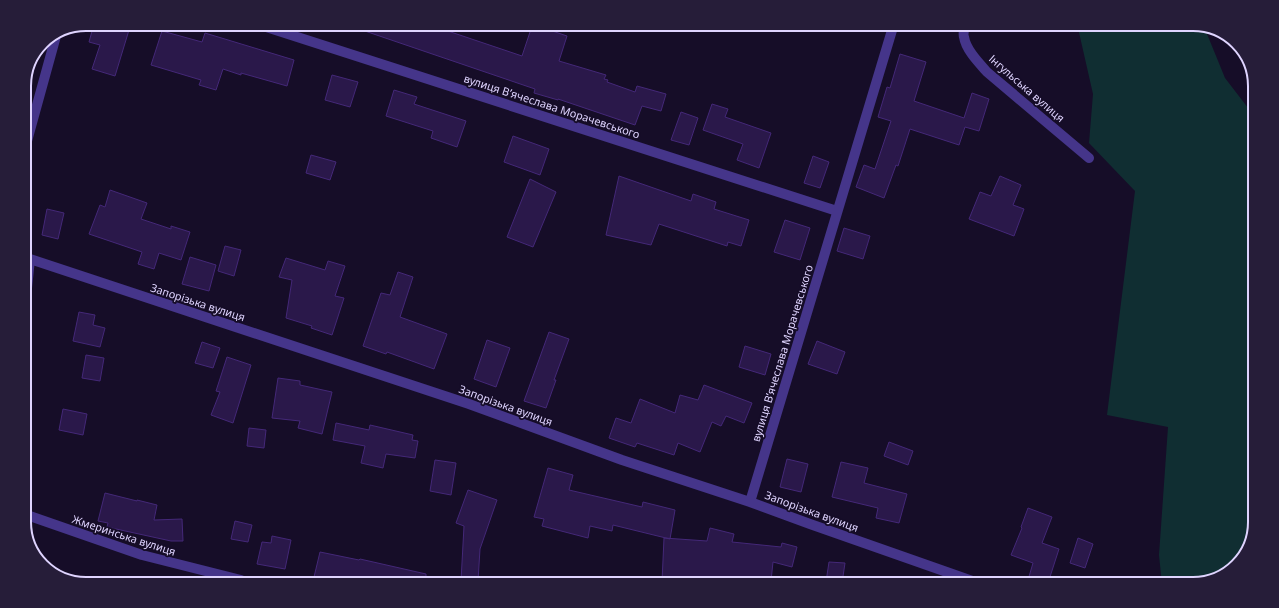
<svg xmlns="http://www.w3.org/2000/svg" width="1279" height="608" font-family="'Noto Sans',sans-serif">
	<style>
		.green { fill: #102e32 }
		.building { fill: #2a184a; stroke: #442878 }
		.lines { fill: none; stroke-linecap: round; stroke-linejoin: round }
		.street { stroke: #45358a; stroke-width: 10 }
		.labels { text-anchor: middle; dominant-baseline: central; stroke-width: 3.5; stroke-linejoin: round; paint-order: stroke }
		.street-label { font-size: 11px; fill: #dfd4ff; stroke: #160d28 }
		.rim { fill: none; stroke: #dfd4ff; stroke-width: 2 }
	</style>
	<rect width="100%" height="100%" fill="#160d28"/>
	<path class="green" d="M1078 28 1205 29 1225 78 1255 117 1250 546 1228 573 1194 584H1162L1159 555 1168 427 1107 415 1135 191 1089 143 1093 94Z"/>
	<path class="building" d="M94 24H107L129 30 115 76 92 69 100 45 89 42Z
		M357 25H430L522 56 532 26H538L567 36 559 61 606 75 604 79 608 80 607 82 635 92 637 86 666 94 661 111 642 106 635 125 558 99V100L534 93 535 89 356 28Z
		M162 31 202 42 205 33 294 60 287 86 241 73V75L223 69 216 90 199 85 201 80 151 65Z
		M900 54 926 62 914 101 964 118 972 93 989 99 979 131 965 127 959 145 910 129 898 166 896 165 884 198 856 187 864 165 875 169 891 121 878 117 887 87 890 88Z
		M332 75 358 82 350 107 325 100Z
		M394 90 417 97 414 104 466 121 457 147 431 138 433 131 386 116Z
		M712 104 728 109 725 117 771 133 759 168 737 160 743 144 703 130Z
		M681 112 698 118 689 145 671 140Z
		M513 136 549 149 540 175 504 162Z
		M311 155 336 162 330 180 306 173Z
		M813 156 829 162 820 188 804 183Z
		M619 176 691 201 693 194 716 202 714 209 749 220 741 246 728 242 727 246 659 224 651 245 606 235Z
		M1000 176 1021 185 1013 205 1024 209 1014 236 969 219 980 192 991 196Z
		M530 179 556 192 533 247 507 237Z
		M110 190 147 203 141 219 171 229V226L190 232 181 260 159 253 154 269 138 264 142 252 89 234 100 205 105 207Z
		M47 209 64 213 58 239 42 235Z
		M785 220 810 228 800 260 774 252Z
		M844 228 870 236 863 259 837 251Z
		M225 246 241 250 234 276 218 271Z
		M190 257 216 265 209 291 182 284Z
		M286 258 325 270 328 261 345 266 335 296 344 298 332 335 311 328 312 326 286 318 292 280 279 277Z
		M398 272 413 277 400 317 447 334 434 369 387 352 386 354 363 346 381 293 390 295Z
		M79 312 95 315 93 325 105 328 100 347 73 341Z
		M549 332 569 339 554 380H556L546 408 524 401Z
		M487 340 510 348 496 387 474 379Z
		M817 341 845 352 837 374 808 364Z
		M202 342 220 348 213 368 195 363Z
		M745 346 771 354 765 375 739 367Z
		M86 355 104 358 100 381 82 378Z
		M227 357 251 365 233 423 211 415 220 392 216 391Z
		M278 378 300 381V385L332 392 322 434 298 428 300 421 272 418Z
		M704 385 752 403 744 423 726 416 721 426 712 422 700 452 678 443 674 455 637 443 635 447 609 438 616 418 631 423 640 399 675 413 680 395 698 400Z
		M63 409 87 414 83 435 59 430Z
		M336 423 369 430 370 425 413 435 412 440 418 441 415 458 386 454 383 468 361 463 365 446 333 440Z
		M249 428 266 430 264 448 247 446Z
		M889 442 913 451 908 465 884 456Z
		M787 459 808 464 801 492 780 487Z
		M435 460 456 463 451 495 430 491Z
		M841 462 868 468 864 483 907 494 899 523 876 518 878 508 832 497Z
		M548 468 573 475 569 490 642 507 643 502 675 510 670 539 613 525 612 531 590 526 588 538 542 526 544 519 534 517Z
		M468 490 497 500 480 549 478 581H461L464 526 456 523Z
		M105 493 137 501V500L157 505 154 520 182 519 183 541H171L107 527 108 523 98 521Z
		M1028 508 1052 517 1042 543 1059 549 1048 583H1037L1028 580 1033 563 1011 555 1022 528 1021 527Z
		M235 521 252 525 248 542 231 539Z
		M710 528 734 534 732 542 781 547 782 543 797 547 792 567 773 562 771 581 761 580V582H662L664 538 707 541Z
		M272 536 291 540 285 569 257 564 262 542 271 543Z
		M1078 538 1093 544 1085 568 1070 563Z
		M320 552 359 560 360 559 426 574V581L328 580 314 577Z
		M829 562 845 563 842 583 826 582Z"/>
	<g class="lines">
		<path class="street" d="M260 25 837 211
			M964 28C964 31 963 35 964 37 966 50 979 63 987 72L1089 158
			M24 152 56 36
			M24 255 30 259 469 404 622 460 750 502 810 524 978 583
			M24 317 30 259
			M750 502 893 27
			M24 514 142 555 241 580"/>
	</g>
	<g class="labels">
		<g class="street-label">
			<text transform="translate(1027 88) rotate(41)">Інгульська вулиця</text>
			<text transform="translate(552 106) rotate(18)">вулиця В’ячеслава Морачевського</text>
			<text transform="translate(198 302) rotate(18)">Запорізька вулиця</text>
			<text transform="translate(782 353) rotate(-73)">вулиця В’ячеслава Морачевського</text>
			<text transform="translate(506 405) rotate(20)">Запорізька вулиця</text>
			<text transform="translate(812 511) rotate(20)">Запорізька вулиця</text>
			<text transform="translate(124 535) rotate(18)">Жмеринська вулиця</text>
		</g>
	</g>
	<path d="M0 0H1279V608H0ZM86 31H1193A55 55 0 0 1 1248 86V522A55 55 0 0 1 1193 577H86A55 55 0 0 1 31 522V86A55 55 0 0 1 86 31Z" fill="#261d39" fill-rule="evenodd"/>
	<path class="rim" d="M86 31H1193A55 55 0 0 1 1248 86V522A55 55 0 0 1 1193 577H86A55 55 0 0 1 31 522V86A55 55 0 0 1 86 31Z"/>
</svg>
